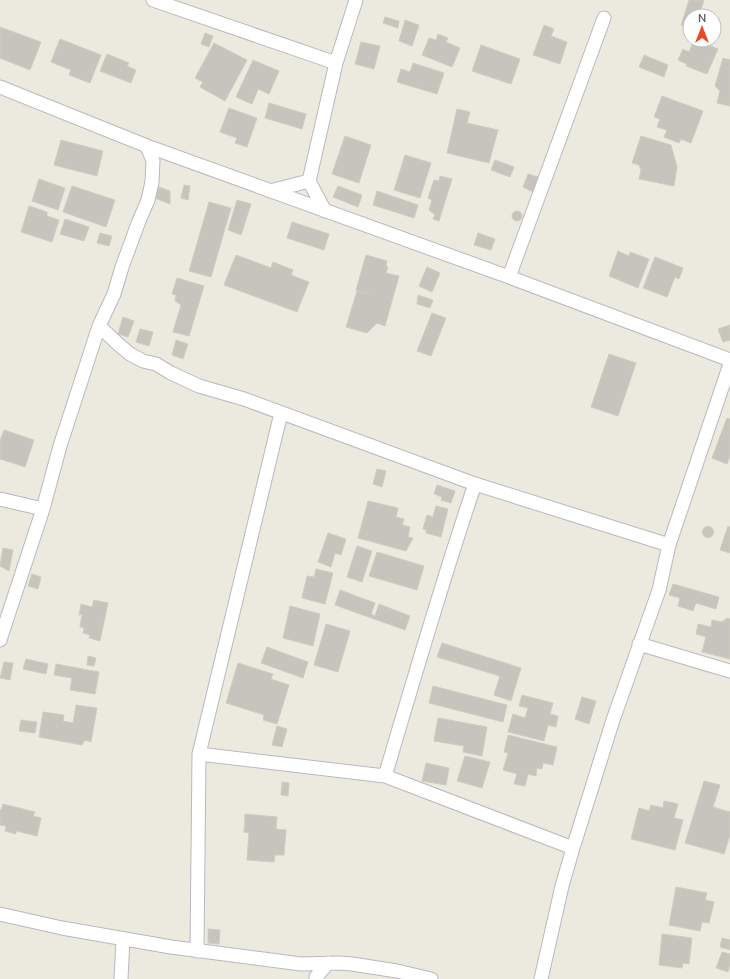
<svg xmlns="http://www.w3.org/2000/svg" width="730" height="979" font-family="'Nunito Sans',sans-serif">
	<style>
		.building { fill: #c6c4bc; stroke: #d0ccbe }
		.lines { fill: none; stroke-linecap: round; stroke-linejoin: round }
		.street-casing { stroke: #b7b9bf; stroke-width: 15 }
		.street { stroke: #fff; stroke-width: 13 }
	</style>
	<rect width="100%" height="100%" fill="#eceadf"/>
	<path class="building" d="M689 0H704L699 16H690V27L681 25Z
		M385 17 399 21 398 28 383 23Z
		M405 20 419 25 412 46 399 41Z
		M544 25 554 29 551 36 567 42 560 64 533 55Z
		M0 27 41 42 30 70 0 58Z
		M205 33 213 36 209 47 201 44Z
		M438 34 448 38 446 42 460 48 452 67 422 55 429 38 436 40Z
		M60 39 101 55 90 83 69 75 71 70 51 62Z
		M694 40H696L718 49 707 74 686 66 687 64 678 60 683 49 689 52Z
		M361 42 380 46 374 69 355 64Z
		M214 43 247 60 225 101 200 87 203 82 195 78Z
		M481 45 520 59 511 84 472 71Z
		M107 54 129 63 127 66 136 70 131 83 100 71Z
		M644 55 668 65 664 77 639 67Z
		M723 58 730 60V106L717 103 720 91 715 86Z
		M253 60 279 71 269 94 258 89 252 104 236 97Z
		M413 63 444 73 437 94 397 82 401 69 410 72Z
		M662 96 703 111 691 143 681 139 679 143 664 137 667 130 657 127 660 119 654 117Z
		M269 103 306 114 302 129 265 118Z
		M229 108 257 118 247 147 235 143 237 138 220 132Z
		M457 109 470 112 467 123 498 130 489 163 447 153Z
		M345 136 371 145 359 183 332 174Z
		M641 136 671 145 677 167 674 186 639 179 641 170 639 165 632 163Z
		M61 140 103 151 97 176 54 165Z
		M405 155 431 163 420 198 394 190Z
		M495 160 514 167 510 177 491 170Z
		M528 174 538 177 533 192 523 187Z
		M440 176 452 179 439 221 433 219 435 215 429 210 432 200 428 198 434 180 439 181Z
		M39 179 65 188 58 210 32 201Z
		M184 185 190 186 188 200 181 198Z
		M72 186 115 200 106 227 63 212Z
		M338 186 362 195 358 207 333 197Z
		M159 187 170 191V204L155 198Z
		M377 191 418 205 414 218 373 205Z
		M237 200 251 204 241 235 228 230Z
		M209 202 231 208 211 277 189 271Z
		M29 206 47 212V216L59 220 52 242 21 232Z
		M512 216a5 5 0 1 1 10 0a5 5 0 1 1-10 0Z
		M65 219 89 227 84 241 60 234Z
		M292 222 329 234 324 250 287 238Z
		M100 233 112 236 109 246 97 243Z
		M478 233 495 239 491 250 474 245Z
		M618 251 629 256 630 252 649 259 638 288 609 276Z
		M236 255 271 268 273 262 293 270 291 275 309 282 297 312 224 285Z
		M366 255 387 261 386 267H388L386 273 399 276 385 326 377 323 367 333 346 327 357 291 369 294 356 290Z
		M655 257 683 268 679 279 675 277 667 297 643 288Z
		M427 267 440 273 432 292 419 286Z
		M177 278 204 286 189 336 173 332 181 305 175 301 176 295 172 294Z
		M418 295 433 300 430 308 417 304Z
		M432 313 446 318 431 356 417 351Z
		M123 317 134 321 128 337 118 334Z
		M730 325V340L723 342 718 329Z
		M140 329 153 332 149 346 136 342Z
		M176 340 188 344 183 359 172 355Z
		M609 354 636 363 618 416 591 407Z
		M727 418 730 419V456L727 464 712 458Z
		M4 430 34 440 25 467 0 459V441Z
		M377 469 386 471 382 487 373 484Z
		M437 485 455 491 451 503 441 500 442 497 434 494Z
		M368 501 398 508 396 517 404 519 402 525 410 527 408 537 413 538 406 551 358 538Z
		M436 506 448 509 441 537 426 533V530L423 529 427 515 433 517Z
		M728 526 730 527V553L720 550Z
		M702.5 532a5.5 5.5 0 1 1 11 0a5.5 5.5 0 1 1-11 0Z
		M328 533 346 539 341 555 335 553 331 567 318 562Z
		M357 546 372 551 362 582 347 577Z
		M3 548 13 550 9 571 0 566Z
		M377 552 424 566 417 590 369 576Z
		M316 569 333 573 325 604 302 598 307 576 314 577Z
		M32 574 41 577 38 589 28 586Z
		M673 584 719 597 716 609 696 603 693 611 678 606 680 598 669 595Z
		M340 590 375 603 371 614 375 616 379 604 410 616 405 630 335 605Z
		M94 600 108 603 100 641 89 638 90 635 83 633 84 628 80 627 82 614 79 615 81 604 92 607Z
		M290 606 320 614 313 646 283 638Z
		M727 618 730 619V659L702 652 706 637 696 634 698 624 711 627 712 620 722 622Z
		M326 624 350 631 338 672 314 665Z
		M442 643 521 668 511 701 494 695 500 676 437 657Z
		M267 647 308 662 303 678 261 663Z
		M88 656 96 658 94 666 87 665Z
		M26 659 48 664 46 674 23 669Z
		M4 662 13 663 10 680 0 678Z
		M238 663 273 674 271 679 289 685 277 724 263 720 264 715 226 703Z
		M56 664 99 672 95 694 70 690 72 678 54 675Z
		M433 686 507 705 503 722 429 703Z
		M522 695 553 703 550 714 558 716 556 727 548 725 544 741 508 732 513 714 525 718 528 708 519 706Z
		M582 697 596 701 589 724 575 719Z
		M76 705 97 708 91 742 85 740 82 745 39 737 43 712 64 715 63 721 73 723Z
		M438 718 487 727 482 756 463 752 464 746 434 741Z
		M21 720 37 722 35 733 19 731Z
		M277 726 287 729 282 747 272 745Z
		M508 735 557 747 553 765 543 763 542 769 537 768 536 776 528 774 525 786 514 784 517 774 503 770 508 753 504 752Z
		M465 756 490 762 482 788 457 781Z
		M426 763 449 768 446 785 422 781Z
		M704 781 720 785 713 807 730 812V835L724 854 685 843Z
		M282 782 289 783 288 796 281 795Z
		M664 801 678 804 674 818 683 820 675 850 631 839 639 808 649 811 651 805 663 808Z
		M3 804 35 812 33 816 41 818 37 836 16 831V834L5 831 6 826 0 825V810H1Z
		M245 814 277 817 276 829 286 830 284 855H275L274 862 247 860 249 833 244 832Z
		M676 887 707 893 705 900 714 902 709 923 702 922 700 931 669 925Z
		M208 929 220 930 219 944 208 943Z
		M662 934 692 938 689 964 683 963 682 968 659 965Z
		M722 938 730 940V950L720 947Z
		M722 952 730 954V964L728 972 716 968Z"/>
	<g class="lines">
		<defs>
			<path id="street" d="M153 0 336 63 309 181 270 191
				M336 63 356 0
				M0 87 147 146 509 277 730 360
				M309 181 325 211
				M509 277 604 18
				M99 326 118 344 130 354 143 361 156 364 171 373 199 386 244 399 475 484 669 545
				M0 499 43 509
				M0 640 43 509 60 446 99 326 114 294 122 267 139 221 148 200 152 182 153 161 147 146
				M639 644 730 671
				M199 754 385 776 573 848
				M385 776C414 679 442 581 475 484
				M0 914 62 928 171 947 301 964 339 963 352 964 397 971 431 979
				M197 951 199 754 281 413
				M121 979 123 939
				M316 979V977L328 963
				M541 979 562 886 573 848 613 720 659 590 669 545 730 364"/>
		</defs>
		<use href="#street" class="street-casing"/>
		<use href="#street" class="street"/>
	</g>
	<g transform="translate(702 28)"><circle r="19" fill="#ffffff" stroke="#bcbdc0"/>
	<path d="M0-3L7 15L0 10L-7 15Z" fill="#eb4825"/>
	<text y="-6" font-size="11" font-weight="bold" text-anchor="middle" fill="#585b61">N</text>
	</g>
</svg>
